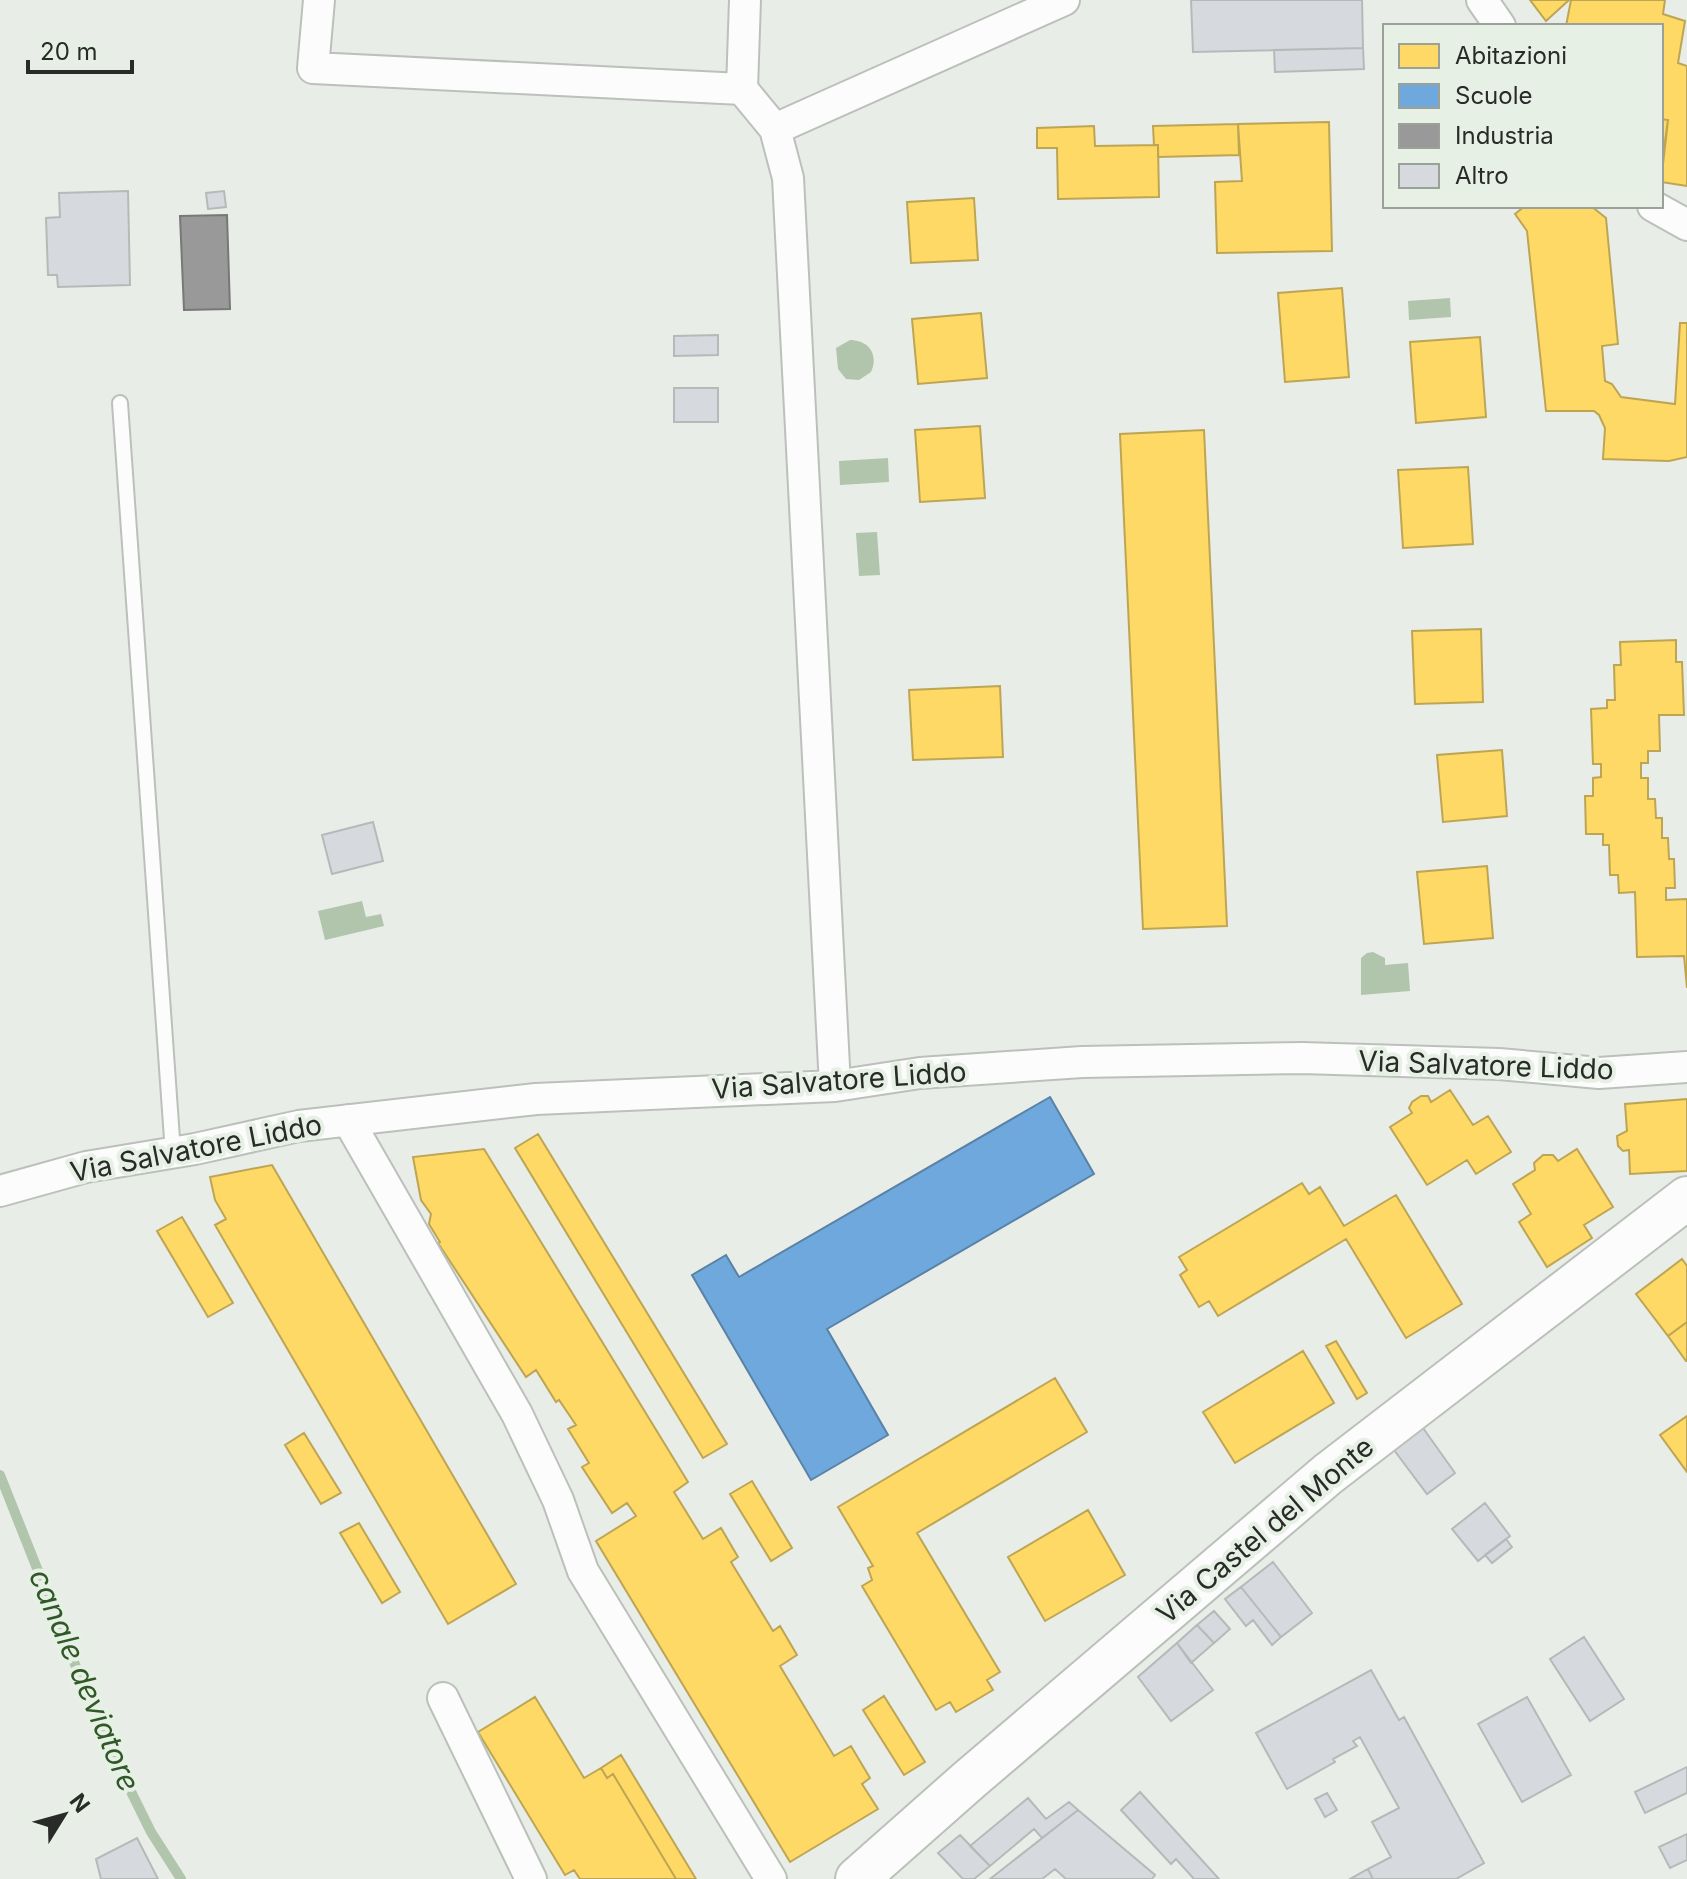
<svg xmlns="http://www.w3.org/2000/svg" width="1687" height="1879" font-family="Inter,sans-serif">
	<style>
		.water { fill: #b0c5ac }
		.homes { fill: #ffd966; stroke: #bea553; stroke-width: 2 }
		.schools { fill: #6fa8dc; stroke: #5a82a6; stroke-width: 2 }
		.industry { fill: #999; stroke: #777877; stroke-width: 2 }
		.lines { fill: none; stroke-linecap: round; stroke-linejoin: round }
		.stream { stroke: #b0c5ac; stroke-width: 10 }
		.building { fill: #d6dadf; stroke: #b7b9b9; stroke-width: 2 }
		.service-casing { stroke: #bcc0bb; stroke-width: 18 }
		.minor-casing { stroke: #bcc0bb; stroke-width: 34 }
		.secondary-casing { stroke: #bcc0bb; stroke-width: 46 }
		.service { stroke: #fcfcfc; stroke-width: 14 }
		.minor { stroke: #fcfcfc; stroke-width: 30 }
		.secondary { stroke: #fcfcfc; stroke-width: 42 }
		.labels { text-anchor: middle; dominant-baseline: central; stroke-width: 8; stroke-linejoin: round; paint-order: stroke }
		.street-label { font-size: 28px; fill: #282b27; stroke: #e7f0e5 }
		.water-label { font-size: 30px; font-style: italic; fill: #305828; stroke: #e7f0e5 }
	</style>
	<rect width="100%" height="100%" fill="#e8ede8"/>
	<path class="water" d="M1450 298 1451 317 1409 320 1408 301Z
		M850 340C869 340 879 355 871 372L859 380 846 379 838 369 836 348Z
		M888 458 889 482 840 485 839 461Z
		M877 532 880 575 859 576 856 533Z
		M362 901 366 917 381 914 384 926 325 940 318 911Z
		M1373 952 1385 958V965L1408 963 1410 991 1361 995V958L1367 953Z"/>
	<path class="homes" d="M1530 0H1569L1546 21Z
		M1571 0H1665L1663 14 1685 21 1678 63 1687 66V186L1661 182 1668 120 1661 119V26H1566Z
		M1661 119 1668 120 1662 163H1661Z
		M1329 122 1332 251 1217 253 1215 182 1242 181 1238 124Z
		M1238 124 1239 155 1158 157V145H1154L1153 126Z
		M1094 126 1095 146 1158 145 1159 197 1058 199 1057 148H1037V128Z
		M974 198 978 260 911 263 907 202Z
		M1525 206H1591L1606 218 1618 344 1602 346 1605 381 1612 384 1621 397 1675 404 1680 323H1687V457L1669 461 1603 459 1605 428 1599 415 1594 411H1546L1527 231 1515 214Z
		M1342 288 1349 377 1285 382 1278 293Z
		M981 313 987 378 918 384 912 319Z
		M1480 337 1486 417 1416 423 1410 342Z
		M980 426 985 498 920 502 915 430Z
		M1204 430 1227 926 1143 929 1120 434Z
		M1468 467 1473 544 1403 548 1398 470Z
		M1481 629 1483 702 1415 704 1412 631Z
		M1676 640V662H1682L1684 715H1659L1660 751H1648V763H1641V778H1648V799H1655L1656 818H1662V838H1668L1669 859H1674L1675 888H1666V900L1687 899V988L1684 956 1637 957 1635 892 1619 893 1618 875H1610L1609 845H1603V834H1586L1585 796H1593V778L1601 777V764H1593L1591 709 1607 708V700H1615L1614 665H1621L1620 642Z
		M1000 686 1003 757 913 760 909 690Z
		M1502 750 1507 816 1443 822 1437 755Z
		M1487 866 1493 938 1424 944 1417 872Z
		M1450 1090 1473 1125 1488 1116 1511 1152 1476 1174 1467 1160 1427 1185 1390 1127 1412 1113 1409 1108 1412 1102 1421 1096H1428L1431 1102Z
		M1687 1099V1171L1630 1174 1629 1150 1623 1151 1618 1146 1617 1136 1627 1131 1625 1104Z
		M538 1134 727 1444 703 1458 515 1148Z
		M484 1149 688 1482 674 1492 703 1539 721 1528 738 1557 731 1562 773 1631 780 1626 797 1655 780 1666 834 1756 851 1746 870 1778 862 1784 878 1809 790 1862 596 1541 636 1516 627 1503 612 1513 582 1467 589 1463 568 1429 576 1425 559 1400 556 1402 536 1370 526 1377 438 1243 440 1242 429 1224 431 1214 421 1200 413 1157Z
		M1577 1149 1613 1207 1584 1225 1592 1238 1547 1267 1519 1222 1531 1214 1513 1184 1535 1170 1534 1163 1543 1155H1553L1558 1161Z
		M272 1165 516 1584 448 1624 215 1225 226 1219 215 1200 210 1177Z
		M1302 1183 1309 1194 1320 1187 1344 1226 1396 1195 1462 1304 1406 1338 1346 1239 1218 1316 1209 1301 1199 1307 1180 1275 1187 1270 1179 1257Z
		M182 1217 233 1303 208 1317 157 1231Z
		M1682 1259 1687 1266V1322L1668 1336 1636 1294Z
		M1687 1322V1361H1686L1668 1336Z
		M1336 1341 1367 1393 1357 1399 1326 1346Z
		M1303 1351 1334 1403 1235 1463 1203 1412Z
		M1055 1378 1087 1432 917 1533 1000 1672 987 1680 993 1690 956 1712 950 1702 936 1710 862 1586 872 1580 868 1568 873 1566 838 1507Z
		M1687 1416V1472L1660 1435Z
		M304 1433 341 1493 321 1504 285 1445Z
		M752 1481 792 1548 771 1561 730 1494Z
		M1088 1510 1125 1575 1045 1621 1008 1557Z
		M359 1523 400 1592 382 1603 340 1533Z
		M884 1696 925 1762 904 1775 863 1710Z
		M535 1697 584 1778 601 1768 607 1778 613 1774 676 1879H580L574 1870 565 1875 478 1732Z
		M621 1755 696 1879H676L613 1774 607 1778 601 1768Z"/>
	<path class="schools" d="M1050 1097 1094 1174 827 1329 888 1435 811 1480 692 1275 726 1255 739 1277Z"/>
	<path class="industry" d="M227 215 230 309 184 310 180 216Z"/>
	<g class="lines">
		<path class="stream" d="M0 1475 103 1735 151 1832 181 1879"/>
	</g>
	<path class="building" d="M1191 0H1362L1363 48 1193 52Z
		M1363 48 1364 69 1275 72 1274 50Z
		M128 191 130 285 58 287 57 275H48L46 218 60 217 59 193Z
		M224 191 226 207 208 209 206 193Z
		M718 335V355L674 356V336Z
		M674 388H718V422H674Z
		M373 822 383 861 332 874 322 835Z
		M1423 1428 1455 1473 1427 1494 1394 1450Z
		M1485 1503 1510 1536 1478 1561 1452 1529Z
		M1506 1539 1512 1547 1492 1563 1485 1555Z
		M1273 1562 1312 1613 1281 1637 1241 1587Z
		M1241 1587 1281 1637 1272 1645 1253 1620 1246 1626 1225 1599Z
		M1214 1611 1230 1629 1214 1643 1197 1625Z
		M1197 1625 1214 1643 1191 1663 1177 1643Z
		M1584 1637 1624 1699 1590 1721 1550 1659Z
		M1177 1643 1213 1690 1171 1721 1138 1677Z
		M1371 1670 1399 1720 1404 1717 1484 1863 1456 1879H1373L1368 1869 1391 1857 1372 1822 1399 1808 1360 1737 1353 1741 1357 1746 1333 1759 1335 1762 1287 1789 1256 1733Z
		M1527 1697 1571 1775 1522 1802 1478 1724Z
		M1687 1767V1793L1645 1813 1635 1792Z
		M1140 1792 1219 1879H1194L1176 1859 1171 1864 1121 1810Z
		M1327 1793 1337 1810 1325 1817 1315 1799Z
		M1028 1798 1046 1819 1069 1802 1078 1810 1042 1838 1034 1829 990 1866 970 1846Z
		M1078 1810 1155 1875 1152 1879H1066L1055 1869 1042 1879H990Z
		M1687 1834V1860L1670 1868 1659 1847Z
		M960 1835 990 1866 974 1879H963L938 1853Z
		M137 1838 158 1879H101L96 1859Z
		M1368 1869 1373 1879H1350Z"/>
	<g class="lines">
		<defs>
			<path id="service" d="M120 403 173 1153"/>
			<path id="minor" d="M319 0 313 68 742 89
				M745 0 742 89 775 129 788 178 835 1086
				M1482 0 1500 26
				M775 129 1064 0
				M1653 206 1687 225
				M348 1120 517 1414 558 1500 583 1571 771 1879
				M0 1191 86 1167 195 1149 299 1126 536 1099 835 1086 920 1073 1082 1062 1302 1058 1499 1064 1599 1073 1687 1067
				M443 1698 531 1879"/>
			<path id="secondary" d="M857 1879 969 1780 1328 1474 1687 1198"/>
		</defs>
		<use href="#service" class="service-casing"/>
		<use href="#minor" class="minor-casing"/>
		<use href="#secondary" class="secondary-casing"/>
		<use href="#service" class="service"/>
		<use href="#minor" class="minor"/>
		<use href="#secondary" class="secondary"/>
	</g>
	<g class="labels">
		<g class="street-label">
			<text transform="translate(1486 1065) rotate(2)">Via Salvatore Liddo</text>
			<text transform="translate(839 1080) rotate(-4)">Via Salvatore Liddo</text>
			<text transform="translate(196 1148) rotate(-11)">Via Salvatore Liddo</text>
			<text transform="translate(1265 1530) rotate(-40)">Via Castel del Monte</text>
		</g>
		<g class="water-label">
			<text transform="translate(85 1680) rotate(67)">canale deviatore</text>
		</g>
	</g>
	<rect x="1383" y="24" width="280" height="184" fill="#e7f0e5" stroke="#9ba199" stroke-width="2"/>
	<rect x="1399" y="44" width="40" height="24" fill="#ffd966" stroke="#9ba199" stroke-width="2"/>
	<text x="1455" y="64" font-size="24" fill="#282b27">Abitazioni</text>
	<rect x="1399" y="84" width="40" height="24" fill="#6fa8dc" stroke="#9ba199" stroke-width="2"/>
	<text x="1455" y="104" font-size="24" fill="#282b27">Scuole</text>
	<rect x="1399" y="124" width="40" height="24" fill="#999999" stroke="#9ba199" stroke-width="2"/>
	<text x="1455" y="144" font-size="24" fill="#282b27">Industria</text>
	<rect x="1399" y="164" width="40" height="24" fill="#d6dadf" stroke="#9ba199" stroke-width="2"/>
	<text x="1455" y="184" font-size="24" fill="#282b27">Altro</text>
	<g transform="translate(64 1815) rotate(53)" stroke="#e7f0e5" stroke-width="6" paint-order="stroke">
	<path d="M0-6L14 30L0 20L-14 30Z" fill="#282b27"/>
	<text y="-12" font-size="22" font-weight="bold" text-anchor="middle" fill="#282b27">N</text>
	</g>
	<path d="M28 60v12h104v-12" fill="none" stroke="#282b27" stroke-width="4"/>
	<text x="40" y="60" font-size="24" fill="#282b27" stroke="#e7f0e5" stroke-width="6" paint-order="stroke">20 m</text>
</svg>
